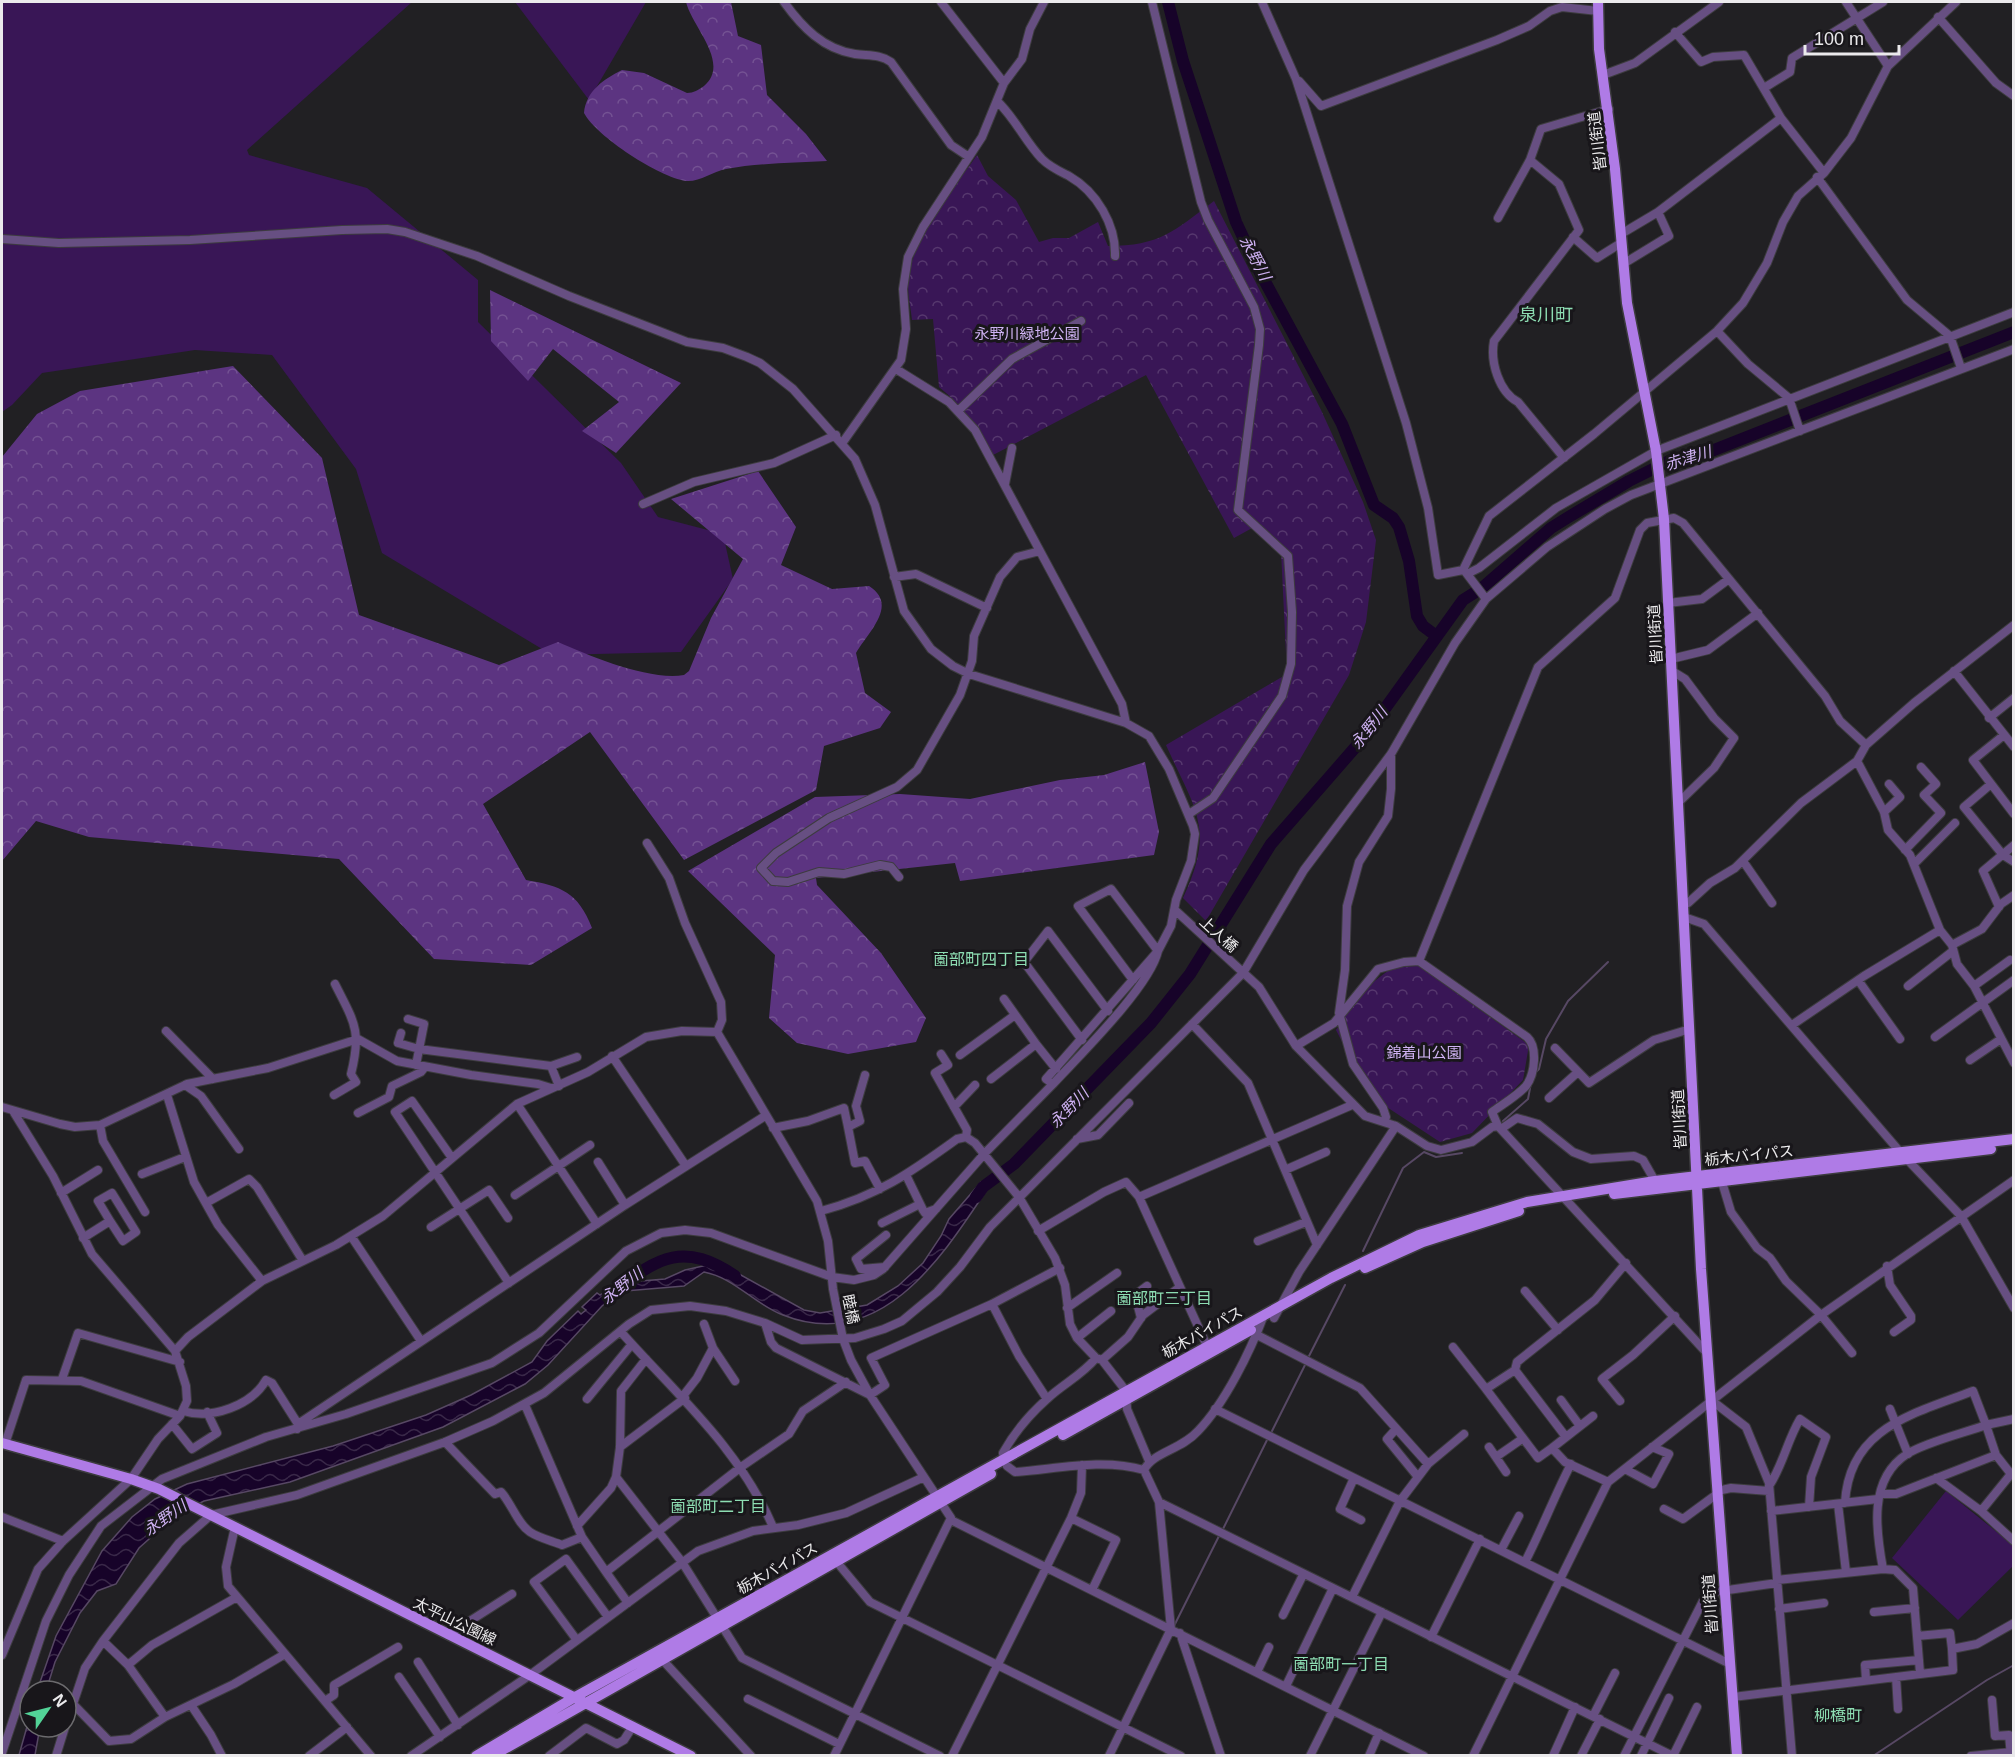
<svg xmlns="http://www.w3.org/2000/svg" width="2015" height="1757" font-family="Arial,'Noto Sans JP',sans-serif">
	<style>
		.grass { fill: #391656 }
		.forest { fill: url(#forest-crowns) }
		.park { fill: url(#park-crowns) }
		.water { fill: url(#water-waves); stroke: #574864; stroke-width: 1.5 }
		.lines { fill: none; stroke-linecap: round; stroke-linejoin: round }
		.stream { stroke: #574864; stroke-width: 2 }
		.river { stroke: #170329; stroke-width: 12 }
		.minor-casing { stroke: #3d3c3f; stroke-width: 10 }
		.major-casing { stroke: #3d3c3f; stroke-width: 13 }
		.minor { stroke: #674f82; stroke-width: 8 }
		.major { stroke: #af7be6; stroke-width: 10 }
		.labels { text-anchor: middle; dominant-baseline: central; stroke-width: 6; stroke-linejoin: round; paint-order: stroke }
		.street-label { font-size: 15px; fill: #ebeaec; stroke: #18161a }
		.park-label { font-size: 15px; fill: #d0b3f4; stroke: #18161a }
		.water-label { font-size: 16px; font-style: italic; fill: #ceb1f2; stroke: #18161a }
		.neighbourhood-label { font-size: 16px; fill: #8dddb2; stroke: #18161a }
		.quarter-label { font-size: 18px; fill: #8dddb2; stroke: #18161a }
	</style>
	<defs>
		<pattern id="forest-crowns" width="20" height="18" patternUnits="userSpaceOnUse" patternTransform="scale(1.5)"><rect width="20" height="18" fill="#5c3481"/><path d="M2 6a3 3 0 1 1 6 0M12 15a3 3 0 1 1 6 0" fill="none" stroke="#745293"/></pattern>
		<pattern id="park-crowns" width="20" height="18" patternUnits="userSpaceOnUse" patternTransform="scale(1.5)"><rect width="20" height="18" fill="#391656"/><path d="M2 6a3 3 0 1 1 6 0M12 15a3 3 0 1 1 6 0" fill="none" stroke="#56386e"/></pattern>
		<pattern id="water-waves" width="16" height="10" patternUnits="userSpaceOnUse" patternTransform="scale(1.5)"><rect width="16" height="10" fill="#170329"/><path d="M0 5q4-4 8 0t8 0" fill="none" stroke="#392848"/></pattern>
	</defs>
	<rect width="100%" height="100%" fill="#212023"/>
	<path class="grass" d="M2 2H412L247 150 249 155 367 188 478 280V322L621 463 658 517 723 534 733 579 681 652 552 655 382 553 356 469 272 355 195 350 42 373 12 405 2 412Z
		M515 2H646L589 100Z
		M1946 1491 2013 1545V1566L1958 1620 1892 1558Z"/>
	<path class="forest" d="M686 2H731L738 36 761 45 767 95 806 134 827 161C794 163 758 163 726 169 712 172 700 182 686 181 659 177 597 137 584 113 586 91 604 79 622 70L644 73 687 93C694 93 698 90 704 86 731 63 692 27 686 2Z
		M490 290 681 383 616 453 582 431 619 402 553 349 528 381 491 341Z
		M233 366 322 458 359 615 499 665 558 642C590 656 649 681 684 675L689 671 711 618 743 559 671 499 758 471 796 527 781 565 832 589 869 586C899 605 868 632 856 653L865 693 891 712 880 728 824 746 816 790 684 860 590 732 483 804 526 880C561 886 578 892 592 928L531 965 434 959 339 859 89 837 36 821 2 861V457L37 414 80 391Z
		M1145 762 1159 832 1154 855 960 881 955 863 816 878 817 885 881 953 926 1018 916 1042 848 1054 797 1043 769 1018 775 955 688 871 815 797 900 794 970 799 1060 780 1104 775Z"/>
	<path class="park" d="M977 155 988 176 1016 200 1039 242 1053 238H1069L1098 222 1108 246C1160 246 1174 231 1214 201L1321 410 1363 502 1376 540 1366 622 1349 675 1206 921 1183 898C1216 828 1195 810 1166 745L1287 674 1281 551 1254 527 1234 538 1146 375 993 455C978 429 963 406 939 387L933 319 912 320C911 309 908 298 908 287 907 243 953 190 977 155Z
		M1419 966 1529 1045 1523 1080 1472 1133 1440 1142 1370 1096 1336 1030 1364 989 1393 967Z"/>
	<path class="water" d="M981 1182 988 1188C942 1257 881 1354 783 1315 754 1304 735 1278 704 1272L684 1286 625 1291 615 1296 602 1306 548 1365 525 1384 443 1427 290 1482 204 1501 176 1515 139 1548 116 1584 97 1591 80 1613 55 1662 46 1691H37L56 1636 102 1551 132 1517 155 1499 187 1484 333 1446 426 1415 471 1395 532 1362 547 1341 578 1311 581 1314 586 1310 582 1307 597 1293 600 1295 617 1283 665 1279 685 1270 712 1264 732 1270 804 1310 820 1313 867 1305 898 1286 923 1263 941 1236 949 1219Z
		M30 1716V1727H40L35 1755H19Z"/>
	<g class="lines">
		<path class="stream" d="M1536 1072 1539 1069 1546 1039 1568 1001 1608 962
			M1503 1121 1528 1099 1531 1083
			M1363 1251 1403 1168 1424 1152 1436 1157 1462 1153
			M1308 1358 1345 1285
			M1271 1433 1306 1363
			M1223 1529 1268 1438
			M1174 1626 1220 1534
			M1873 1756 1987 1680 2014 1665"/>
		<path class="river" d="M1168 2 1183 61 1236 222 1256 265 1342 424 1374 505 1393 518 1399 527 1409 561 1417 616 1423 626 1435 635
			M976 1197 983 1187 1014 1164 1151 1023 1190 974 1271 844 1366 735 1463 600 1482 588 1551 528 1567 518 1629 481 1671 460 1686 461 2014 332
			M615 1291C659 1256 685 1242 735 1276"/>
		<defs>
			<path id="minor" d="M784 2C802 27 823 49 855 54 868 56 880 54 891 62L951 145 969 157
				M941 2 1004 83
				M1152 2 1201 202 1208 220 1254 307 1260 329 1259 345 1238 510 1288 556 1292 612 1291 664 1282 696 1213 798 1189 814
				M1262 2 1296 79 1406 423 1428 508 1438 575 1463 570 1489 516 1594 434 1717 331 1743 303 1767 263 1783 222 1798 196 1824 173 1851 138 1888 66 1956 2
				M1846 2 1888 66
				M1938 17 1996 83 2014 96
				M1675 32 1701 62 1713 57 1744 55 1781 118
				M1603 75 1635 63 1719 2
				M1299 81 1321 106 1497 40 1529 26 1550 11 1562 7 1598 11
				M1764 88 1790 72 1792 58 1883 2
				M997 101C1015 118 1025 141 1042 159 1050 167 1059 171 1069 176 1097 192 1116 225 1115 256
				M1530 160 1559 184 1579 230 1494 341C1490 362 1499 392 1518 402L1564 458
				M1817 177 1907 300 1950 336 1961 368
				M1498 218 1530 160 1541 129 1609 109
				M1621 234 1658 212 1781 118 1824 173
				M1573 237 1597 258 1621 243
				M2 239 59 243 190 240 342 230 387 229 405 232 477 256 569 296 687 342 723 348 747 357 760 363 793 389 855 459 875 505 904 611 931 649 953 666 969 674 1126 723 1149 736 1169 769 1193 826 1195 834 1191 861 1176 900 1171 926 1158 951 1046 1079 1053 1084 985 1153 883 1269 874 1275 854 1280 832 1277 711 1233 685 1230 661 1233 626 1251 539 1333 492 1363 346 1414 266 1437 162 1479 101 1526 69 1575 46 1621 2 1753
				M1623 264 1669 236 1658 212
				M1717 331 1748 364 1789 398 1800 431
				M896 369 949 402 975 430 1122 704 1126 723
				M959 410 1012 359 1081 321
				M843 442 901 360 906 329 903 289 908 257 923 227 982 137 1004 83 1022 59 1030 29 1044 2
				M1005 484 1012 448
				M643 504 694 482 774 463 836 435
				M1464 570 1486 599
				M1467 574 1479 568 1556 508 1656 451 2014 312
				M894 577 916 574 987 608
				M1668 603 1702 599 1729 579
				M1671 659 1708 650 1758 613
				M1672 671 1685 679 1714 718 1734 738 1714 768 1679 802
				M1954 671 2014 747
				M1989 718 2014 698
				M2004 735 1973 760 2014 814
				M1857 761 1884 812 1888 830 1910 855 1940 930 1952 945 1957 964 1974 986 2014 1063
				M1991 784 1964 807 2003 855 2014 862
				M1884 812 1900 797 1889 784
				M647 843 669 878 685 923 721 1002 722 1020 717 1032
				M1905 850 1941 813 1924 795 1936 784 1921 767
				M1743 861 1772 903
				M1914 864 1955 823
				M899 877 891 867 880 865 844 874 819 872 788 882 773 881 761 868 776 853 829 818 897 787 917 770 960 695 972 661 974 636 1000 577 1017 557 1040 551
				M1684 903H1688L1710 883 1735 868 1801 803 1857 761 1866 745 1914 703 2014 625
				M1999 907 1983 871 2014 845
				M1176 911 1259 987 1296 1046 1365 1116 1396 1126 1427 1146 1441 1150 1472 1142 1492 1127 1498 1126
				M1684 917 1704 924 1901 1153 1961 1216 2014 1308
				M1952 945 1982 929 2001 904 2014 895
				M1419 961 1538 667 1615 598 1640 530 1647 523 1674 518 1683 523 1825 696 1840 721 1866 745
				M1858 980 1900 1039
				M1908 986 1953 951
				M1974 986 2010 960
				M1004 999 1036 1044
				M408 1019 424 1024 416 1065
				M1192 1024 1248 1083 1317 1245
				M1792 1025 1864 976 1940 930
				M166 1031 213 1079
				M717 1032 817 1201 828 1241 833 1289 843 1339 851 1360 870 1395 951 1518 834 1756
				M401 1033 398 1043 419 1049 551 1066 577 1057
				M1935 1037 2014 980
				M1082 1040 1024 962 1048 931 1108 1011
				M1296 1046 1334 1023 1378 969 1404 962 1419 961 1527 1037C1538 1047 1535 1074 1526 1086 1517 1096 1503 1104 1492 1112L1498 1126 1706 1352
				M1555 1048 1589 1083 1654 1040 1690 1029
				M941 1054 948 1065 935 1073 967 1130 966 1137
				M960 1055 1015 1015
				M612 1056 686 1166
				M1970 1060 2001 1039
				M551 1066 559 1086
				M991 1079 1036 1044 1056 1069
				M1053 1084C1080 1055 1150 986 1158 951L1111 889 1078 906 1133 980
				M185 1085 201 1096 239 1149
				M167 1095 194 1182 218 1225 262 1281
				M334 1095 356 1082 351 1074C362 1030 354 1022 335 984
				M1549 1098 1578 1072
				M517 1104 597 1224
				M2 1107 60 1124 75 1127 100 1125 187 1084 268 1068 358 1039 397 1061 471 1075 538 1084 551 1088
				M954 1107 975 1085
				M358 1113 389 1097 392 1086 421 1072 425 1067
				M1384 1122 1386 1117 1383 1108 1353 1064 1339 1013 1345 970 1347 906 1359 862 1388 816 1391 789V754
				M100 1125 103 1141 145 1212
				M848 1127 855 1163 865 1161 880 1189
				M773 1128 808 1121 844 1108 848 1127 860 1121 856 1106 865 1075
				M1501 1129 1517 1118 1538 1124 1573 1152 1591 1159 1634 1156 1643 1160 1655 1181
				M1077 1139 1098 1135 1129 1103
				M452 1158 412 1101 395 1112 509 1283
				M598 1162 625 1205
				M1285 1170 1326 1152
				M142 1174 185 1157
				M906 1175 923 1210 925 1213 936 1209
				M1722 1182 1731 1212 1757 1248 1770 1258 1786 1281 1821 1315 1852 1353
				M61 1193 98 1170
				M515 1195 590 1145
				M1139 1197 1352 1105
				M206 1203 249 1179 257 1187 303 1261
				M821 1211C877 1196 910 1173 957 1139L966 1137 975 1143 1019 1197 1055 1258 1065 1285 1070 1324 1077 1338 1096 1358 1102 1360 1126 1391 1127 1409 1149 1461
				M882 1223 920 1204
				M431 1227 489 1190 508 1218
				M1038 1231 1104 1192 1126 1182 1139 1197 1207 1346
				M351 1236 421 1341
				M83 1238 110 1221 98 1201 112 1193 136 1232 123 1241 110 1221
				M1258 1241 1306 1222
				M1887 1266 1890 1285 1911 1316V1320L1894 1332
				M885 1267 861 1269 856 1259 886 1235
				M1525 1291 1558 1330
				M992 1304 1019 1356 1047 1399
				M1067 1308 1117 1273
				M1141 1318 1135 1295 1147 1286
				M1274 1318 1299 1272 1396 1126
				M765 1323 771 1342 776 1348 870 1395 885 1385 871 1358 992 1304 1060 1268
				M621 1332C677 1395 739 1448 773 1527
				M1257 1335 1360 1388 1428 1464 1400 1501 1352 1597
				M1077 1338 1111 1311
				M1453 1347 1486 1389
				M713 1348 735 1381
				M175 1351 188 1337 262 1281 336 1245 383 1216 517 1104 588 1072 646 1037 682 1031 717 1032
				M1102 1360 1128 1337 1143 1315 1180 1287
				M1515 1370 1566 1437
				M62 1379 78 1333 180 1362
				M683 1396 697 1378 713 1348 704 1324
				M587 1399 632 1344
				M1561 1400 1580 1426
				M1711 1400 1746 1427 1769 1483 1792 1756
				M1620 1401 1602 1379 1633 1355 1675 1316
				M525 1405 582 1537 606 1572
				M1215 1409 1730 1664
				M1890 1409 1908 1454
				M183 1411C212 1420 252 1405 266 1380L272 1383 298 1424
				M172 1424 192 1449 217 1433 207 1412
				M297 1429 298 1424 625 1205 765 1116
				M1396 1429 1387 1439 1418 1477
				M445 1442 495 1494 501 1492C512 1504 517 1523 530 1532 539 1538 552 1541 562 1545L582 1537
				M5 1444 26 1380 81 1381 180 1416
				M620 1447 685 1398
				M1489 1447 1506 1472
				M1552 1448 1593 1416
				M1496 1457 1522 1439
				M1004 1459 1003 1453C1014 1433 1029 1415 1047 1399 1063 1384 1082 1375 1096 1358
				M1428 1464 1464 1434
				M1007 1466 1015 1472C1057 1469 1102 1458 1144 1470
				M1625 1469 1653 1484 1669 1454 1652 1447
				M616 1477 682 1562 742 1658 940 1756
				M1354 1478 1340 1509 1361 1520
				M1936 1478 1981 1511 2014 1541
				M1608 1482 1565 1462 1552 1448 1538 1458 1486 1389 1515 1370 1517 1362 1595 1300 1626 1263
				M1769 1486C1783 1465 1787 1441 1800 1419L1826 1437 1811 1477 1809 1507
				M1717 1491 1731 1488 1769 1491
				M1880 1494H1896L1996 1455
				M1159 1502 1673 1756
				M1838 1504 1846 1572
				M1664 1509 1683 1519 1717 1494
				M1771 1511 1878 1499
				M1981 1511 2011 1474 1996 1455 1986 1425 2014 1419
				M2 1517 63 1541
				M1071 1518 1116 1540 1092 1590
				M951 1520 1424 1756
				M577 1526 611 1488 616 1477 620 1447 621 1391 646 1359
				M235 1527 226 1567 228 1586 371 1756
				M1501 1550 1519 1516
				M836 1561 870 1602 1181 1756
				M1525 1562C1542 1529 1554 1497 1571 1464
				M1883 1569 1895 1570 1913 1588 1920 1673
				M1777 1580 1883 1569C1876 1531 1868 1479 1907 1454 1926 1442 1964 1433 1986 1425L1973 1391C1914 1414 1849 1427 1845 1503
				M628 1603 606 1572 741 1467 789 1434 803 1411 846 1382
				M1779 1609 1824 1603
				M1874 1612 1915 1608
				M1283 1615 1303 1575
				M1180 1633 1221 1756
				M448 1635 512 1594
				M1917 1636 1950 1633 1952 1649
				M1431 1637 1480 1539
				M576 1639 534 1582 566 1559 608 1617
				M103 1641 128 1665 165 1717
				M2 1655 38 1569 63 1541 131 1479 158 1439 180 1416 187 1401 186 1386 175 1351 92 1254 53 1176 13 1111
				M658 1655 751 1756
				M418 1662 458 1725
				M128 1665 152 1645 237 1597
				M1257 1672 1269 1647
				M399 1677 440 1737
				M1896 1677 1898 1709
				M1866 1680 1865 1665 1919 1660
				M1286 1686 1333 1588
				M1733 1697 1953 1670 1952 1649 1977 1644 2014 1623
				M748 1699 839 1744
				M1992 1700 1995 1736 2009 1735 2011 1756
				M325 1701 334 1695V1685L398 1647
				M73 1704 109 1741 131 1739 165 1717 234 1684 285 1654
				M191 1705 211 1735 222 1756
				M1593 1716 1615 1673
				M66 1725 85 1668 103 1641 179 1543 211 1515 297 1495 445 1442 493 1421 544 1393 629 1324 651 1310 690 1306 726 1311 765 1323 802 1340 855 1338 884 1329 902 1321 937 1292 960 1267 990 1227 1243 973 1304 870 1391 754 1455 643 1486 599 1547 547 1605 509 1631 495 2014 349
				M56 1756 65 1727
				M309 1756 347 1727
				M411 1756 530 1675 698 1551 753 1531 798 1525 846 1513 924 1477
				M549 1756 586 1728 617 1744 624 1740 633 1726
				M952 1756 1071 1518 1081 1493 1082 1465
				M1109 1756 1171 1629 1159 1502 1144 1470C1153 1452 1181 1450 1198 1431 1225 1403 1250 1352 1264 1315
				M1310 1756 1382 1612
				M1369 1756 1379 1733
				M1473 1756 1608 1482 1821 1315 2014 1180
				M1553 1756 1575 1707
				M1581 1756 1600 1719
				M1624 1756 1707 1593 1777 1583
				M1641 1756 1669 1698
				M1673 1756 1697 1707
				M1971 1756 2011 1752"/>
			<path id="major" d="M1598 2 1599 49 1615 169 1627 303 1656 451 1664 519 1701 1269 1737 1756
				M1614 1194 1991 1149
				M1365 1268 1423 1242 1519 1211
				M1063 1435 1251 1330
				M2 1443 131 1479 159 1489 691 1756
				M476 1756 575 1697 1331 1278 1419 1235 1527 1202 1655 1181 2014 1139
				M492 1756 991 1474"/>
		</defs>
		<use href="#minor" class="minor-casing"/>
		<use href="#major" class="major-casing"/>
		<use href="#minor" class="minor"/>
		<use href="#major" class="major"/>
	</g>
	<g class="labels">
		<g class="street-label">
			<text transform="translate(1597 141) rotate(-97)">皆川街道</text>
			<text transform="translate(1655 634) rotate(-93)">皆川街道</text>
			<text transform="translate(1219 934) rotate(42)">上人橋</text>
			<text transform="translate(1679 1119) rotate(-93)">皆川街道</text>
			<text transform="translate(1749 1155) rotate(-6)">栃木バイパス</text>
			<text transform="translate(851 1309) rotate(78)">睦橋</text>
			<text transform="translate(1202 1332) rotate(-29)">栃木バイパス</text>
			<text transform="translate(777 1568) rotate(-29)">栃木バイパス</text>
			<text transform="translate(1710 1604) rotate(-94)">皆川街道</text>
			<text transform="translate(455 1621) rotate(26)">太平山公園線</text>
		</g>
		<g class="park-label">
			<text x="1027" y="333">永野川緑地公園</text>
			<text x="1424" y="1052">錦着山公園</text>
		</g>
		<g class="water-label">
			<text transform="translate(1255 258) rotate(62)">永野川</text>
			<text transform="translate(1688 458) rotate(-17)">赤津川</text>
			<text transform="translate(1369 728) rotate(-52)">永野川</text>
			<text transform="translate(1069 1108) rotate(-46)">永野川</text>
			<text transform="translate(622 1286) rotate(-38)">永野川</text>
			<text transform="translate(165 1518) rotate(-35)">永野川</text>
		</g>
		<g class="neighbourhood-label">
			<text x="981" y="959">薗部町四丁目</text>
			<text x="1164" y="1298">薗部町三丁目</text>
			<text x="718" y="1506">薗部町二丁目</text>
			<text x="1341" y="1664">薗部町一丁目</text>
			<text x="1838" y="1715">柳橋町</text>
		</g>
		<g class="quarter-label">
			<text x="1546" y="315">泉川町</text>
		</g>
	</g>
	<rect width="2015" height="1757" fill="none" stroke="#ebeaec" stroke-width="6"/>
	<g transform="translate(48 1709) rotate(55)"><circle r="28" fill="#18161a" stroke="#6c6b6e" stroke-width="1.5"/>
	<path d="M0-4.5L10 22L0 15L-10 22Z" fill="#52d397"/>
	<text y="-9" font-size="16" font-weight="bold" text-anchor="middle" fill="#ebeaec">N</text>
	</g>
	<path d="M1805 45v9h94v-9" fill="none" stroke="#ebeaec" stroke-width="3"/>
	<text x="1814" y="45" font-size="18" fill="#ebeaec" stroke="#18161a" stroke-width="4.5" paint-order="stroke">100 m</text>
</svg>
